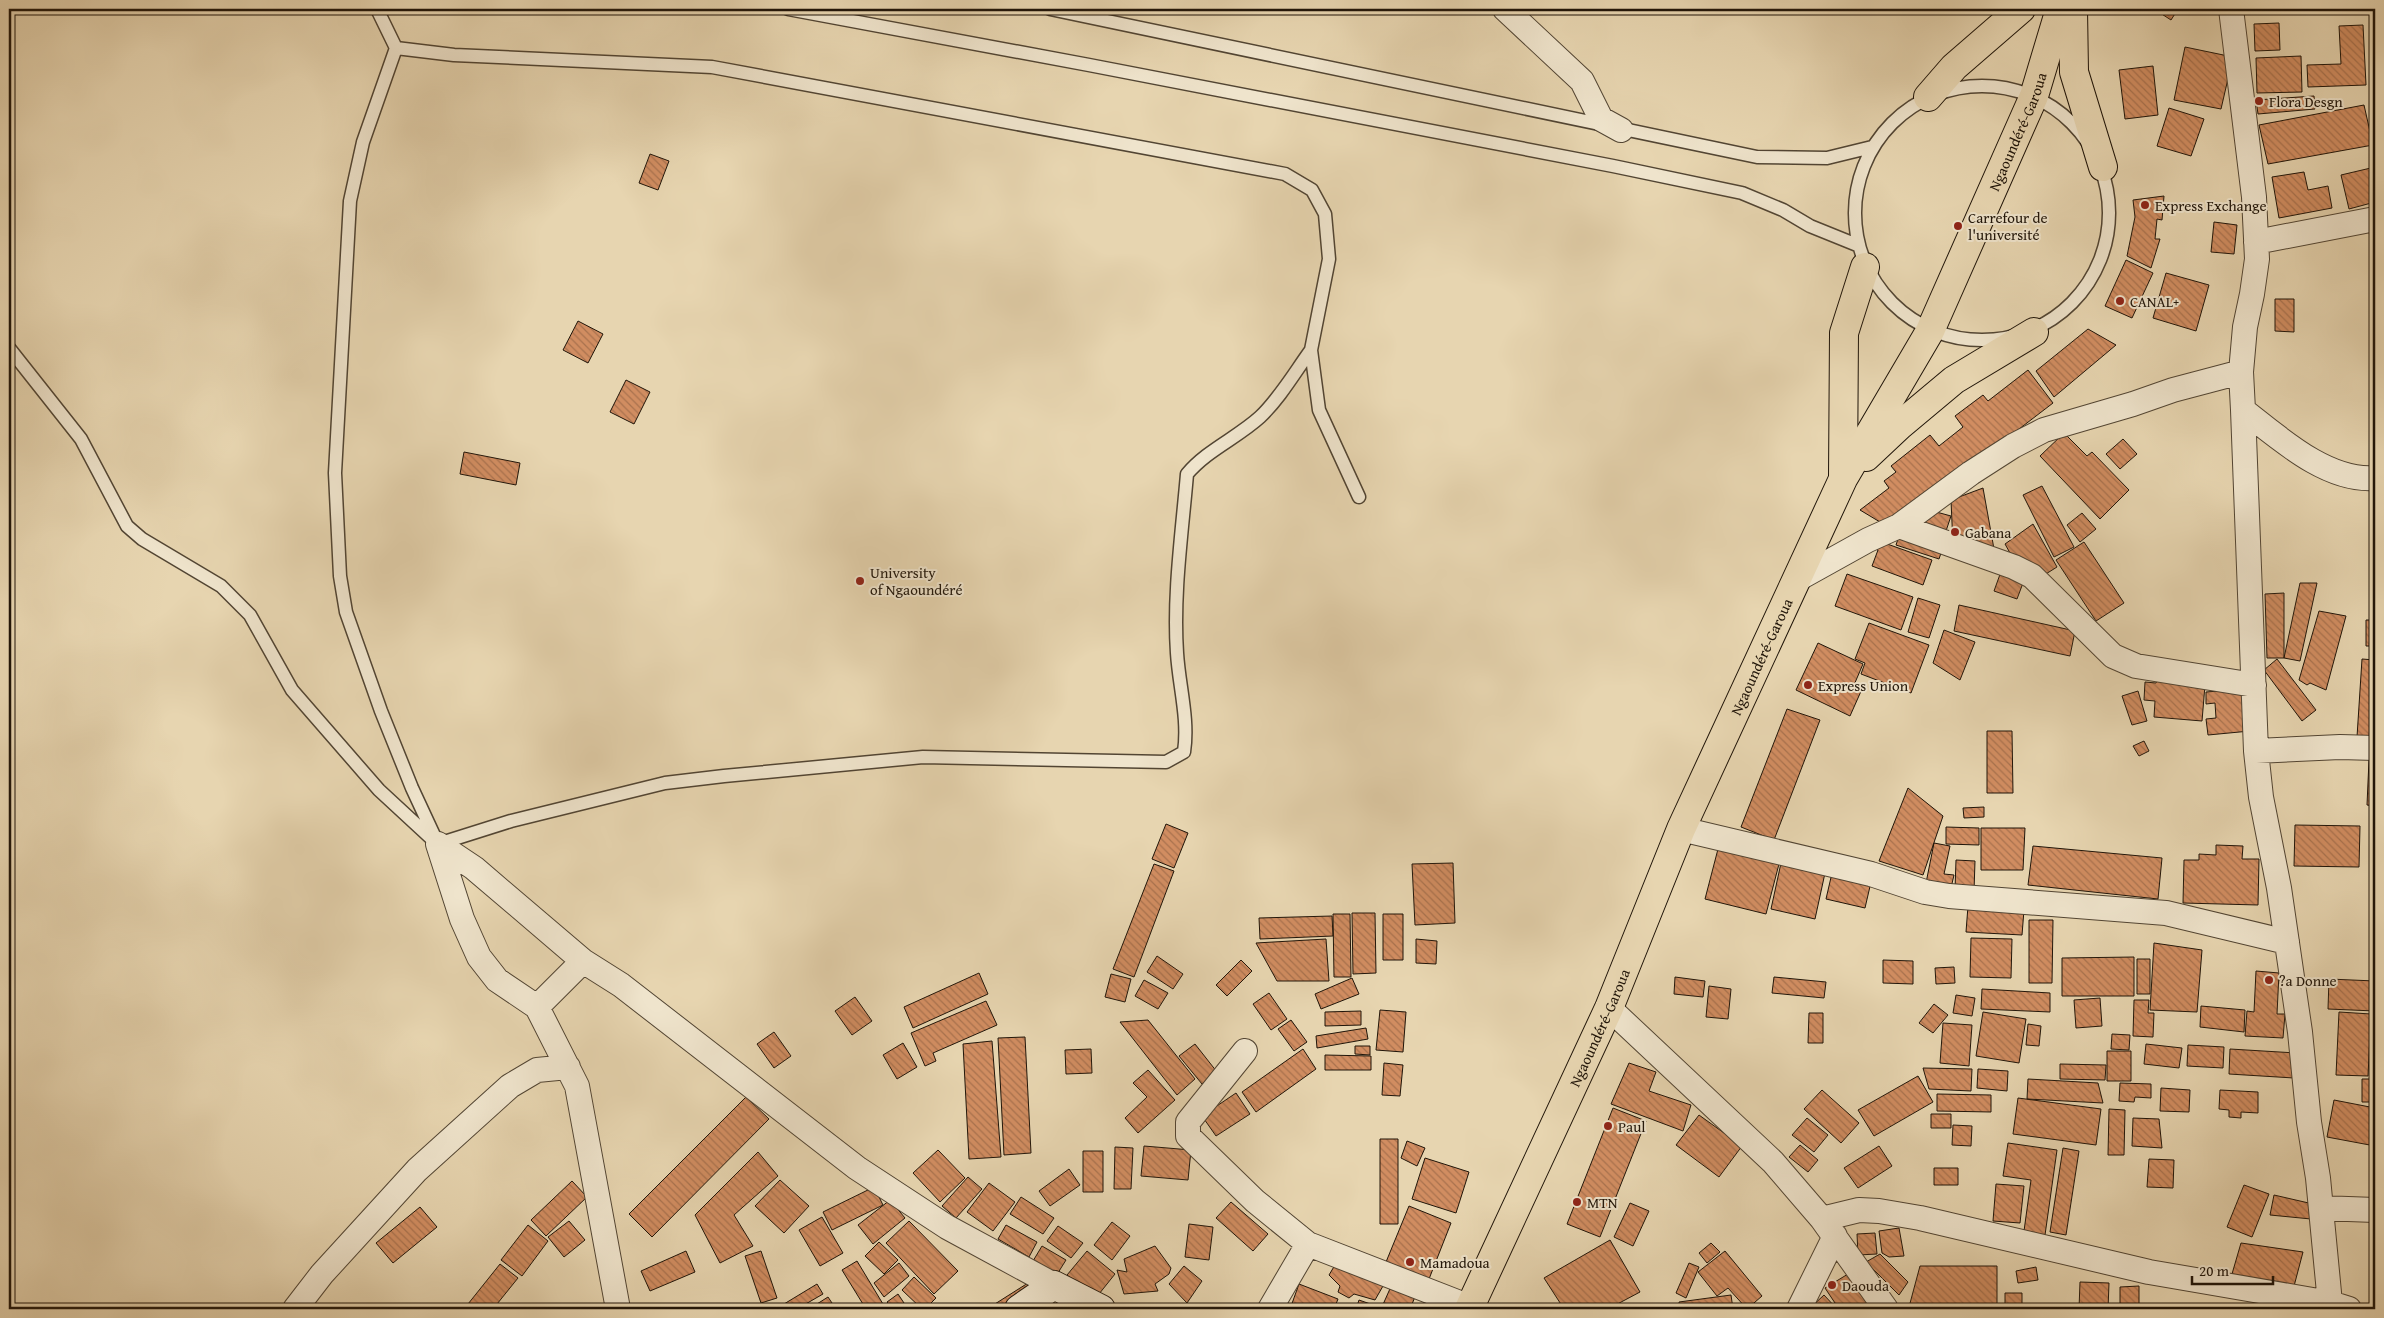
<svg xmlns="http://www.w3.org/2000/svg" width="2384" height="1318" font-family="'Gentium Book Plus',serif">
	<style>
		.building { fill: url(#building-back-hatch); stroke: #201509 }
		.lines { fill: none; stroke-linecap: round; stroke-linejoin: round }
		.lane-casing { stroke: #524533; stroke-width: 15 }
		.street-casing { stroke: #524533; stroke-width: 26 }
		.secondary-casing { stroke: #201509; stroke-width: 30 }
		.highway-casing { stroke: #201509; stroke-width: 30 }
		.lane { stroke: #efe4cc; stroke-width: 12 }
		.street { stroke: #efe4cc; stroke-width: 24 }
		.secondary { stroke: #efe4cc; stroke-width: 28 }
		.highway { stroke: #e7d5b0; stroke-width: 28 }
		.poi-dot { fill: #8f2418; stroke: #efe4cc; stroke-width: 2 }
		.labels { text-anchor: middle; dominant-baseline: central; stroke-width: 4; stroke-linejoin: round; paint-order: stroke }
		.poi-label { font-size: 15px; fill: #201509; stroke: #efe4cc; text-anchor: start }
		.street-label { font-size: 15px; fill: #201509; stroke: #efe4cc }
	</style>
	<defs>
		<pattern id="building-back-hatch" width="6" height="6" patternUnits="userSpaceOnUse" patternTransform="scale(1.25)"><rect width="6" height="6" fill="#d18d61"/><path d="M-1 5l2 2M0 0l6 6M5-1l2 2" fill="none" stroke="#a9724e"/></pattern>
	</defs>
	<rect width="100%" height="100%" fill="#e7d5b0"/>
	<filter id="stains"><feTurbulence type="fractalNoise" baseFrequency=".004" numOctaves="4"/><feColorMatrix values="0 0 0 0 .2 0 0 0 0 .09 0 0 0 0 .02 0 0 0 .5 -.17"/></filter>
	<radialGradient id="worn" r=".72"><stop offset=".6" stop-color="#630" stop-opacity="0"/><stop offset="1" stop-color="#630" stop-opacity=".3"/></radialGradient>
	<path class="building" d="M2154 9H2178L2171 20Z
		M2279 23 2280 50 2255 51 2254 24Z
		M2363 25 2366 85 2308 87 2307 65 2341 64 2339 26Z
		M2185 47 2233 57 2221 109 2174 100Z
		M2301 56 2302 92 2257 93 2256 58Z
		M2153 66 2158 115 2125 119 2119 70Z
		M2314 96 2315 109 2258 114 2256 100Z
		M2364 105 2373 145 2268 164 2259 125Z
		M2169 108 2204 119 2191 156 2157 146Z
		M650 154 669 161 658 190 639 183Z
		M2375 167V202L2349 209 2341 175Z
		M2304 172 2308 190 2328 186 2332 208 2279 218 2272 177Z
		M2164 196 2162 220 2157 219 2155 239H2160L2151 268 2127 256 2135 217 2133 200Z
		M2214 222 2237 225 2234 254 2211 252Z
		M2126 260 2153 273 2132 318 2105 306Z
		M2166 273 2209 285 2196 331 2153 318Z
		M2275 299H2294V332L2275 331Z
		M578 321 603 334 588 363 563 350Z
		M2088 329 2116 345 2054 397 2036 371Z
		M2028 370 2053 403 1890 528 1860 510 1889 488 1884 481 1896 472 1891 466 1930 435 1939 446 1963 427 1955 416 1983 395 1988 401Z
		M626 380 650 392 634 424 610 412Z
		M2064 433 2087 456 2092 452 2129 490 2100 519 2040 456Z
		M2123 439 2137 454 2120 469 2106 454Z
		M464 452 520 463 516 485 460 474Z
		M2042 486 2074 547 2054 557 2023 495Z
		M1983 488 1994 549 1953 545 1951 500Z
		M1929 510 1951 516 1944 537 1914 528Z
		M2082 513 2096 529 2080 542 2067 525Z
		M2033 524 2057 567 2041 577 2010 553 2005 544Z
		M1901 530 1944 544 1939 559 1896 545Z
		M1876 540 1932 560 1923 585 1872 566 1878 550 1873 548Z
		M2084 542 2124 603 2096 621 2056 560Z
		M2003 566 2026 575 2017 599 1994 591Z
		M1847 574 1913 597 1901 630 1835 606Z
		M2300 583H2317L2300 661 2284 658Z
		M2284 593V658H2267L2265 594Z
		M1918 598 1940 605 1929 638 1908 632Z
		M1959 605 2075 631 2070 656 1954 631Z
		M2319 611 2346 616 2326 690 2310 683 2307 685 2299 680Z
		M2366 620H2375V646H2366Z
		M1869 623 1929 645 1911 693 1861 674 1865 663 1855 659Z
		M1944 630 1975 642 1960 680 1933 663Z
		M1818 643 1863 664 1854 685 1862 689 1850 716 1796 690Z
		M2277 659 2316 710 2302 721 2264 670Z
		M2362 659 2375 660V739L2357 737Z
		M2157 681 2205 685 2202 721 2154 717 2155 701 2144 700 2145 682 2156 683Z
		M2245 689 2250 731 2208 735 2206 719 2216 718 2215 703 2206 704V692Z
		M2138 691 2147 721 2132 725 2122 696Z
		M1787 709 1820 720 1774 840 1741 827Z
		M1987 731H2012L2013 793H1987Z
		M2144 741 2149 751 2139 756 2133 746Z
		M2369 760H2375V806L2367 805Z
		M1908 788 1943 816 1923 875 1879 861Z
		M1984 807V817L1964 818 1963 808Z
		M1166 824 1188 833 1174 868 1152 859Z
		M2295 825 2360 826 2359 867 2294 866Z
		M1946 827 1979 828V845L1946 844Z
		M1981 828H2025L2023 870H1981Z
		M1934 843 1950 846 1944 874 1954 875 1950 892 1925 888Z
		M2216 845 2243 846 2242 859H2259L2258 905 2183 903 2184 860H2199V854L2216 855Z
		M2033 846 2162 858 2158 899 2028 885Z
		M1718 849 1779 864 1766 914 1705 899Z
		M1956 860 1975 861 1974 891 1955 890Z
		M1453 863 1455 923 1415 925 1412 864Z
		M1781 863 1825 873 1815 919 1771 909Z
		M1154 864 1174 871 1134 977 1113 969Z
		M1832 873 1871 882 1865 908 1826 899Z
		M1968 906 2024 910 2022 935 1966 932Z
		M1352 913H1375L1376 973 1353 974Z
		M1333 914H1350L1351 977H1334Z
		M1383 914H1403V960H1383Z
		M1332 916 1333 936 1260 939 1259 918Z
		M2029 920H2053L2052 983H2029Z
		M1971 938 2012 939 2011 978 1970 977Z
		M1326 939 1329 981H1277L1256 943Z
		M1416 939 1437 941 1436 964 1416 963Z
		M2154 943 2202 950 2197 1012 2150 1010Z
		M1157 956 1183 974 1173 989 1147 972Z
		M2134 957V996H2062V958Z
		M2137 959H2150V994H2137Z
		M1241 960 1252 971 1227 996 1216 985Z
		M1883 960 1913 961V984L1883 983Z
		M1954 967 1955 983 1936 984 1935 968Z
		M2256 971 2279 973 2277 1014H2285L2283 1038 2245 1036 2247 1011 2254 1012Z
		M979 973 988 994 913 1028 904 1007Z
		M1111 974 1131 979 1125 1002 1105 997Z
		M1675 977 1705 981 1703 997 1674 994Z
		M1774 977 1826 982 1824 998 1772 993Z
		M1352 978 1359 994 1321 1009 1315 994Z
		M2329 979 2375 981V1011L2328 1009Z
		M1144 980 1168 993 1158 1009 1135 996Z
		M1709 986 1731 989 1728 1019 1706 1017Z
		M1982 989 2050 993V1012L1981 1009Z
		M1269 993 1287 1019 1271 1030 1253 1004Z
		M1956 995 1975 998 1972 1016 1953 1013Z
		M855 997 872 1021 852 1035 835 1011Z
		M2100 998 2102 1026 2076 1028 2074 1000Z
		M2134 1000H2149L2148 1013H2154L2153 1037 2133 1036Z
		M986 1001 997 1025 933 1053 936 1061 925 1066 911 1033Z
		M1934 1004 1948 1015 1933 1033 1919 1023Z
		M2201 1006 2245 1010 2244 1032 2200 1027Z
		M1380 1010 1406 1012 1403 1052 1376 1050Z
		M1361 1011V1025L1325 1026V1012Z
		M1983 1012 2026 1019 2019 1063 1976 1056Z
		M2339 1012 2371 1014 2368 1076 2336 1075Z
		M1809 1013H1823V1043H1808Z
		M2375 1019V1049L2372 1048Z
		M1148 1020 1195 1079 1177 1095 1120 1022Z
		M1291 1020 1307 1042 1294 1051 1278 1029Z
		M1943 1023 1972 1025 1969 1066 1940 1063Z
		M2028 1024 2041 1026 2039 1046 2026 1045Z
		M1366 1028 1368 1039 1317 1048 1316 1036Z
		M774 1032 791 1056 774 1068 757 1044Z
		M2112 1034 2130 1035 2129 1050 2111 1049Z
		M1025 1037 1031 1153 1004 1155 998 1038Z
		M992 1041 1001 1157 969 1159 963 1044Z
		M903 1043 917 1067 897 1079 883 1055Z
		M1195 1044 1217 1072 1202 1084 1179 1056Z
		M2146 1044 2182 1048 2179 1068 2144 1064Z
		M2188 1045 2224 1047 2223 1068 2187 1066Z
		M1355 1046H1370V1055L1355 1054Z
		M1091 1049 1092 1073 1066 1074 1065 1050Z
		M1303 1049 1316 1069 1256 1112 1242 1092Z
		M2230 1049 2296 1053 2294 1078 2229 1074Z
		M2107 1051H2131V1081H2107Z
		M1325 1055 1371 1056V1070H1325Z
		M1384 1063 1403 1065 1400 1096 1382 1095Z
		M1629 1063 1656 1072 1649 1091 1691 1105 1683 1131 1611 1104Z
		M2060 1064 2106 1065 2105 1080 2060 1079Z
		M1923 1068 1972 1069 1971 1091 1929 1089Z
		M1978 1069 2008 1071 2007 1091 1977 1088Z
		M1148 1070 1175 1100 1138 1133 1125 1118 1147 1097 1133 1083Z
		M1918 1076 1933 1102 1874 1136 1858 1110Z
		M2028 1079 2098 1083 2103 1103 2027 1099Z
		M2362 1079H2375V1102H2362Z
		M2120 1083 2151 1084V1098L2135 1097 2134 1102 2119 1101Z
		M2161 1088 2190 1090 2189 1112 2160 1111Z
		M1822 1090 1859 1123 1841 1143 1804 1109Z
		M2220 1090 2258 1092V1113L2241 1112V1118L2229 1117V1110L2219 1109Z
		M1236 1093 1250 1114 1216 1136 1202 1116Z
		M1937 1094 1991 1095V1112L1937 1111Z
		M746 1097 769 1119 652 1237 629 1214Z
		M2018 1098 2101 1109 2096 1145 2013 1134Z
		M2334 1100 2375 1108V1146L2327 1137Z
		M1613 1108 1646 1121 1600 1237 1567 1224Z
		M2109 1109 2125 1110 2124 1155H2108Z
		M1931 1114H1951V1128H1931Z
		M1699 1115 1742 1146 1719 1177 1676 1145Z
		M1807 1118 1828 1135 1814 1152 1792 1135Z
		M2133 1118 2159 1119 2162 1148 2132 1146Z
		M1953 1125 1972 1126 1971 1146 1952 1145Z
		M1380 1139H1398V1224H1380Z
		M1407 1141 1425 1148 1417 1166 1401 1158Z
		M2008 1143 2057 1150 2045 1235 2024 1231 2031 1180 2003 1176Z
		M1800 1145 1818 1160 1808 1172 1789 1157Z
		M1144 1146 1191 1150 1188 1180 1141 1176Z
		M1879 1146 1892 1166 1858 1188 1844 1168Z
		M1115 1147 1133 1148 1131 1189H1114Z
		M2063 1148 2079 1151 2066 1235 2050 1232Z
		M938 1150 965 1178 940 1202 913 1173Z
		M1083 1151H1103V1192H1083Z
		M758 1152 778 1176 734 1215 753 1246 720 1263 695 1215Z
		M1425 1158 1469 1172 1456 1213 1412 1199Z
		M2149 1159 2174 1160 2173 1188 2147 1187Z
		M1934 1168H1958V1185H1934Z
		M1069 1169 1080 1185 1050 1206 1039 1191Z
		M968 1177 982 1189 956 1218 942 1206Z
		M780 1180 809 1206 784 1233 755 1206Z
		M572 1181 587 1197 546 1236 531 1220Z
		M989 1183 1015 1202 993 1231 967 1212Z
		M1996 1184 2024 1186 2020 1223 1993 1221Z
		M2244 1185 2269 1194 2252 1237 2227 1227Z
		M874 1187 883 1205 832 1230 823 1212Z
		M2274 1195 2313 1204 2311 1219 2270 1215Z
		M1021 1197 1054 1218 1043 1234 1010 1214Z
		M890 1200 905 1218 873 1244 858 1225Z
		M1231 1202 1268 1234 1253 1251 1216 1218Z
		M1630 1203 1649 1211 1633 1246 1614 1237Z
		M1409 1206 1451 1223 1429 1279 1386 1262Z
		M420 1207 437 1227 393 1263 376 1243Z
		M822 1217 843 1253 820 1266 799 1230Z
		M569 1221 585 1240 564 1257 548 1237Z
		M909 1221 958 1271 934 1294 886 1243Z
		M1112 1222 1130 1236 1112 1260 1094 1245Z
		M2371 1223H2375V1246H2371Z
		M1189 1224 1213 1227 1209 1260 1185 1257Z
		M528 1225 548 1241 522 1276 501 1260Z
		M1006 1225 1037 1242 1029 1257 998 1239Z
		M1058 1226 1083 1243 1071 1258 1047 1241Z
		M1899 1228 1904 1256 1889 1257 1882 1253 1879 1231Z
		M1875 1233 1877 1254 1858 1255 1857 1234Z
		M1610 1240 1640 1292 1608 1309H1564L1544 1278Z
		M879 1242 898 1260 884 1274 865 1256Z
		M1711 1243 1720 1252 1707 1263 1699 1253Z
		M2241 1243 2303 1252 2293 1290 2232 1274Z
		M1042 1246 1066 1260 1056 1276 1033 1261Z
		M1155 1246 1171 1268 1169 1274 1155 1284 1158 1291 1124 1294 1117 1270 1127 1272 1124 1259Z
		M686 1251 695 1272 650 1291 641 1271Z
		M761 1251 777 1298 761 1303 745 1256Z
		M1087 1251 1115 1274 1095 1299 1067 1275Z
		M1725 1251 1762 1296 1747 1309 1728 1288 1717 1296 1698 1272Z
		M1880 1254 1908 1282 1899 1295 1866 1262Z
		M857 1261 886 1309H866L842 1270Z
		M899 1263 909 1276 884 1297 874 1283Z
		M1689 1263 1699 1267 1686 1298 1676 1293Z
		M500 1264 518 1278 493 1309H464Z
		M1335 1265 1383 1286 1375 1300 1354 1294 1349 1298 1338 1292 1340 1286 1329 1275Z
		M1184 1266 1202 1281 1187 1303 1169 1284Z
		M1920 1266H1997V1307H1909Z
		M2036 1267 2038 1280 2018 1283 2016 1271Z
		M1848 1274 1868 1305 1862 1309H1839L1825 1288Z
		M914 1277 936 1298 925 1309H922L902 1290Z
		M1393 1282 1417 1292 1410 1309H1381Z
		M2080 1282 2109 1283 2108 1309H2079Z
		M1028 1283 1034 1292 1008 1309H987Z
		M817 1284 823 1294 797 1309H787L784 1304Z
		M1299 1284 1338 1299 1334 1309H1290Z
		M2139 1286V1309H2120V1287Z
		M1047 1292 1057 1309H1023Z
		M2005 1293H2022V1309H2005Z
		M898 1294 908 1309H893L887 1302Z
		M1731 1295 1733 1309H1680L1679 1302Z
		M1824 1295 1837 1309H1809Z
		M828 1297 836 1309H809Z
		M1359 1300 1376 1306 1375 1309H1356Z"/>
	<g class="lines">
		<defs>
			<path id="lane" d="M377 9 396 48 454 55 712 67 1285 174 1312 190 1325 214 1329 259 1311 350 1319 410 1359 497
				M788 9 1089 65 1613 166 1742 193 1783 210 1810 226 1857 245
				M1050 9 1757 157 1827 158 1872 147
				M396 48 363 142 350 201 335 473 340 576 346 612 381 711 412 788 438 844
				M1855 213a127 127 0 1 1 254 0a127 127 0 1 1-254 0Z
				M9 348 81 439 127 526 142 539 221 586 250 615 292 690 379 790 432 839
				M438 844 511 821 665 783 724 776 923 757 1166 762 1184 752C1189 719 1179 686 1177 653 1173 594 1182 533 1187 474 1207 450 1237 438 1260 417 1280 398 1295 372 1311 350"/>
			<path id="street" d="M1505 9 1582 81 1601 119 1621 130
				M2231 9 2254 197 2257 259 2252 294 2245 327 2241 372 2243 410
				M2256 242 2375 219
				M1899 526 2014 567 2032 576 2113 656 2136 666 2254 685
				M1796 580 1868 540 1899 526 1971 473 2013 446 2044 430 2133 404 2173 390 2241 372
				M2256 751 2340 747 2375 748
				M1681 829 1871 874 1925 892 1949 896 2166 913 2287 942
				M438 844 474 868 583 961 621 985 857 1168 947 1227 1054 1285
				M438 844 462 919 479 957 497 980 537 1007 577 1086 618 1309
				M537 1007 583 961
				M1609 1008 1773 1162 1822 1219 1886 1309
				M1245 1051 1188 1122V1136L1255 1201 1308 1244 1470 1307
				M2321 1208 2375 1210
				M1822 1219 1859 1210 1879 1211 1920 1218 2149 1272 2330 1303 2329 1309
				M295 1309 322 1274 417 1170 510 1086 537 1070 568 1067
				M1270 1309 1308 1244
				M1799 1309 1835 1236
				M2349 1309 2330 1303 2318 1178 2309 1122 2300 1032 2279 888 2261 797 2256 751 2243 410C2279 438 2327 482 2375 478"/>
			<path id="secondary" d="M1019 1309 1054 1285 1101 1309"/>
			<g id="highway">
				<path d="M2073 9 2074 72 2103 167"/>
				<path d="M1928 97 1954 67 2021 9"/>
				<path d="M1866 457 1899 426 1954 380 2034 332"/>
				<path d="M1843 477 1844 333 1865 267"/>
				<path id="s1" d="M1469 1309 1609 1008 1681 829 1843 479 1930 331 2034 96 2060 9"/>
			</g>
		</defs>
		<use href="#lane" class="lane-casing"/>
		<use href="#street" class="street-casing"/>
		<use href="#secondary" class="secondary-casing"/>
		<use href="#highway" class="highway-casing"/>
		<use href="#lane" class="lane"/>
		<use href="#street" class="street"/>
		<use href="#secondary" class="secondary"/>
		<use href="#highway" class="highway"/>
	</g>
	<g class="poi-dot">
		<circle cx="2259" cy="101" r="5"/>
		<circle cx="2145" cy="205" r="5"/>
		<circle cx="1958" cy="226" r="5"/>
		<circle cx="2120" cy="301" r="5"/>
		<circle cx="1955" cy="532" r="5"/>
		<circle cx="860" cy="581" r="5"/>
		<circle cx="1808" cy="685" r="5"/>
		<circle cx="2269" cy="980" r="5"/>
		<circle cx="1608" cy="1126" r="5"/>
		<circle cx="1577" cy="1202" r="5"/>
		<circle cx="1410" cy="1262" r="5"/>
		<circle cx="1832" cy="1285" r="5"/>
	</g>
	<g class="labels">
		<g class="poi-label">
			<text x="2269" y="101">Flora Desgn</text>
			<text x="2155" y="205">Express Exchange</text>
			<text x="1968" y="217">Carrefour de<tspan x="1968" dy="17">l'université</tspan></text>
			<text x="2130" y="301">CANAL+</text>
			<text x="1965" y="532">Gabana</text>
			<text x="870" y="572">University<tspan x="870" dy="17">of Ngaoundéré</tspan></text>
			<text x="1818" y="685">Express Union</text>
			<text x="2279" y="980">?a Donne</text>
			<text x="1618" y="1126">Paul</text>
			<text x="1587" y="1202">MTN</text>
			<text x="1420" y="1262">Mamadoua</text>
			<text x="1842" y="1285">Daouda</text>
		</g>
		<g class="street-label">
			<text stroke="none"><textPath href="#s1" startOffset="1300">Ngaoundéré-Garoua</textPath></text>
			<text stroke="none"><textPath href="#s1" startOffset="715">Ngaoundéré-Garoua</textPath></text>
			<text stroke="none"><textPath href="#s1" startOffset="310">Ngaoundéré-Garoua</textPath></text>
		</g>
	</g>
	<rect width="2384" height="1318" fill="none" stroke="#e7d5b0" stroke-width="30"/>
	<rect x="10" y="10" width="2364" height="1298" fill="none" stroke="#201509" stroke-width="2.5"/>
	<rect x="15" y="15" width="2354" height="1288" fill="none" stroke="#201509"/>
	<path d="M2192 1276v8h81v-8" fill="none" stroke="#201509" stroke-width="2.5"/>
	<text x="2199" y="1276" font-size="15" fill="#201509" stroke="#efe4cc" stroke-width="4" paint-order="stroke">20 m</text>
	<rect width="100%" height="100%" filter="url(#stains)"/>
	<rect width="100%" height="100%" fill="url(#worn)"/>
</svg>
